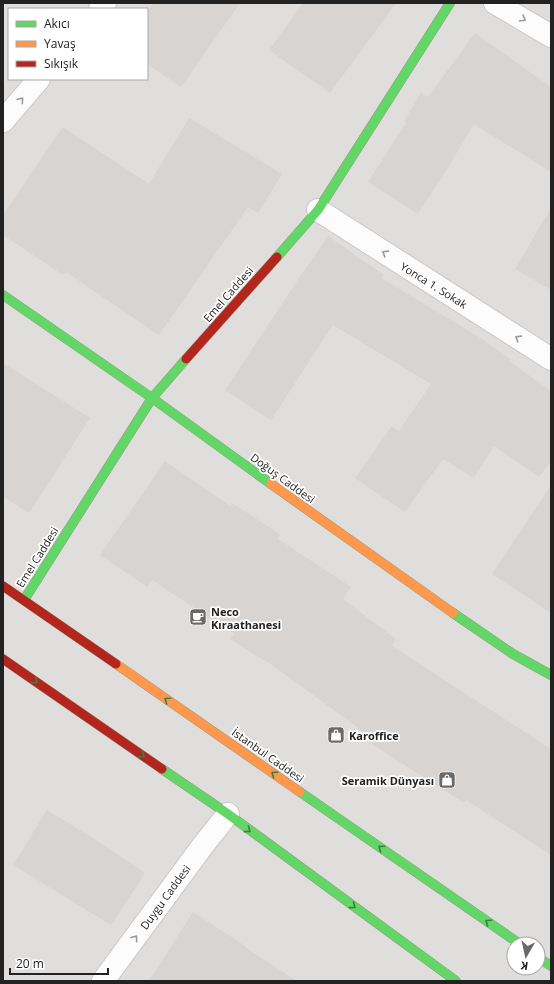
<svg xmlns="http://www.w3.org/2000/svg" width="554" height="984" font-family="'Open Sans',sans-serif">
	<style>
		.residential { fill: #dfdedc; fill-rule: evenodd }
		.building { fill: #d7d4d2 }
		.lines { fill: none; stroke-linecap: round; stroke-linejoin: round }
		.street-casing { stroke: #c9c8c7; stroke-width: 24 }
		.fast-casing { stroke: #999a82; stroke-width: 10 }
		.slow-casing { stroke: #999a82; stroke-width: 10 }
		.jam-casing { stroke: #999a82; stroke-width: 10 }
		.street { stroke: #fdfcfc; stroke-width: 22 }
		.fast { stroke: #63d668; stroke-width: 9 }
		.slow { stroke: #ff974d; stroke-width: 9 }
		.jam { stroke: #b3261e; stroke-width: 9 }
		.oneway { stroke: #9a9a9a }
		.oneway2 { stroke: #427c45 }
		.labels { text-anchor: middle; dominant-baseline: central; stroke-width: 3.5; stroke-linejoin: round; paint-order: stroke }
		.street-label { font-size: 11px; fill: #222; stroke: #fff }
		.poi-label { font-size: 11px; font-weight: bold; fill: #222; stroke: #fff; text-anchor: start }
	</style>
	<rect width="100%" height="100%" fill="#f0eeeb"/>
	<path class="residential" d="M3 3H551V981H3ZM9 9H147V79H9ZM514 944H538V968H514Z"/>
	<path class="building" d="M154 3H240L181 87 147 64V12Z
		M303 3H396L330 93 269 50Z
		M475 33 551 87V172L474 124 447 169 418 214 368 182 407 122 404 121 421 93 428 97Z
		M189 118 282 174 258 213 248 207 159 335 66 272 63 275 3 235V215L63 127 149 184Z
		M551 208V290L515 269Z
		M328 236 384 275 381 278 479 337 510 359 509 361 551 391V461L539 477 494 446 474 478 443 459 405 512 355 478 392 426 399 431 431 384 333 325 271 420 225 390 301 275Z
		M3 363 90 418 29 513 3 497Z
		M165 461 230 506 232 503 281 535 278 539 351 587 343 599 396 639 392 646 551 749V855L466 800 464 803 369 742 372 738 275 667 230 639 234 634 152 580 147 587 100 555Z
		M551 485V613L492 574Z
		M47 810 96 840 145 873 111 925 13 865Z
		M193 912 245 946V947L297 981H149Z"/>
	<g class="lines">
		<defs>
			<path id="street" d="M495 3 551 36
				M100 9 105 3
				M3 121 39 79
				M318 210 551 359
				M103 981 204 844 228 814"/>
			<path id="fast" d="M277 257 318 210 450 3
				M3 295 152 398 271 484
				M24 600 152 398 186 359
				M453 613 513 654 551 675
				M162 769 228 814 456 981
				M300 792 520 944
				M538 957 551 966"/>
			<path id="slow" d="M271 484 453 613
				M116 664 300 792"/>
			<path id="jam" d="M186 359 277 257
				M3 586 116 664
				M3 659 162 769"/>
		</defs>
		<use href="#street" class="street-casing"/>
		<use href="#fast" class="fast-casing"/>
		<use href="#slow" class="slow-casing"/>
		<use href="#jam" class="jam-casing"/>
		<use href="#street" class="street"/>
		<use href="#fast" class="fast"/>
		<use href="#slow" class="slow"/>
		<use href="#jam" class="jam"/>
	</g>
	<defs><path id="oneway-chevron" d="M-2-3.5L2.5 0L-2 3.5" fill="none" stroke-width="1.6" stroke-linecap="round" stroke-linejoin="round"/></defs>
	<g class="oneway">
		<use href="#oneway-chevron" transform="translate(523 19) rotate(30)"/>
		<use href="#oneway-chevron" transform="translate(21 100) rotate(-49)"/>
		<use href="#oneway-chevron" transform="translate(385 253) rotate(-148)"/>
		<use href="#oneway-chevron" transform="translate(518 338) rotate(-148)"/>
		<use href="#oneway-chevron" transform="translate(135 938) rotate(-54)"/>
	</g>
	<g class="oneway2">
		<use href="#oneway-chevron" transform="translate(35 681) rotate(35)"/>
		<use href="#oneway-chevron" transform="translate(167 700) rotate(-145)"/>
		<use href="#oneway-chevron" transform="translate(142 755) rotate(35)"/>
		<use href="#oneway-chevron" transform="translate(274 774) rotate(-145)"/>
		<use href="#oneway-chevron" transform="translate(248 830) rotate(36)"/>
		<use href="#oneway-chevron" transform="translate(381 848) rotate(-145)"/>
		<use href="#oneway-chevron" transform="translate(353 906) rotate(36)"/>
		<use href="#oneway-chevron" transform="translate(488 922) rotate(-145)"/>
	</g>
	<defs>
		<symbol id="cafe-square" viewBox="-11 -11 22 22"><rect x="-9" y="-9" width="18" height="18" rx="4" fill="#6a6968" stroke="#fff"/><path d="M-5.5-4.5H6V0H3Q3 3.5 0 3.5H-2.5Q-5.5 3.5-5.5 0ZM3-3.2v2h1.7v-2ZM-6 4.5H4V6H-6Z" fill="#fff"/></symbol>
		<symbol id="shop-square" viewBox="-11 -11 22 22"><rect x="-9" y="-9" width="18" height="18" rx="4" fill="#6a6968" stroke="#fff"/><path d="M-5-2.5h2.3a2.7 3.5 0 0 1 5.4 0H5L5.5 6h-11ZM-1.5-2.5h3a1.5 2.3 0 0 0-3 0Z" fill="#fff"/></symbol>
	</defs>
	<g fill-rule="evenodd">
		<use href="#cafe-square" x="188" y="607" width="20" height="20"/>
		<use href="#shop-square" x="326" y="725" width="20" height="20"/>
		<use href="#shop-square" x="437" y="770" width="20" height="20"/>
	</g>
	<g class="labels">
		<g class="street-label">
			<text transform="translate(434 285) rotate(32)">Yonca 1. Sokak</text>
			<text transform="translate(228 294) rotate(-49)">Emel Caddesi</text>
			<text transform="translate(283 478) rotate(36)">Doğuş Caddesi</text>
			<text transform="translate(37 557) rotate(-58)">Emel Caddesi</text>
			<text transform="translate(268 755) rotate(35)">İstanbul Caddesi</text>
			<text transform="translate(165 897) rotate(-54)">Duygu Caddesi</text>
		</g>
		<g class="poi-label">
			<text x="211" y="611">Neco<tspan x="211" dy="13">Kıraathanesi</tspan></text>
			<text x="349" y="735">Karoffice</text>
			<text x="434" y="780" text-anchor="end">Seramik Dünyası</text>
		</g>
	</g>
	<rect width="554" height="984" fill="none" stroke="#222222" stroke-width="8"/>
	<rect x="8" y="8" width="140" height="72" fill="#ffffff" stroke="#a7a7a7"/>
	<rect x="16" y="21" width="20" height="6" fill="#63d668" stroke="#a7a7a7"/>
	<text x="44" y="28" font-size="12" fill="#222222">Akıcı</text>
	<rect x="16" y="41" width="20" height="6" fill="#ff974d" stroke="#a7a7a7"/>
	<text x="44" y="48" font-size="12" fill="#222222">Yavaş</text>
	<rect x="16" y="61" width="20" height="6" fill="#b3261e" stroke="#a7a7a7"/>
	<text x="44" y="68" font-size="12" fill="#222222">Sıkışık</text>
	<g transform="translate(526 956) rotate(189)"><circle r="19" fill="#ffffff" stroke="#a7a7a7"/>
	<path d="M0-3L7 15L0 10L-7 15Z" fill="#6a6968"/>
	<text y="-6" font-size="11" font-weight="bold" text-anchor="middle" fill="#222222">K</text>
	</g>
	<path d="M10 968v6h98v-6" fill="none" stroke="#222222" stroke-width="2"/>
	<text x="16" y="968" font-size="12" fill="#222222" stroke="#ffffff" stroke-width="3" paint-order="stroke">20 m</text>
</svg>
